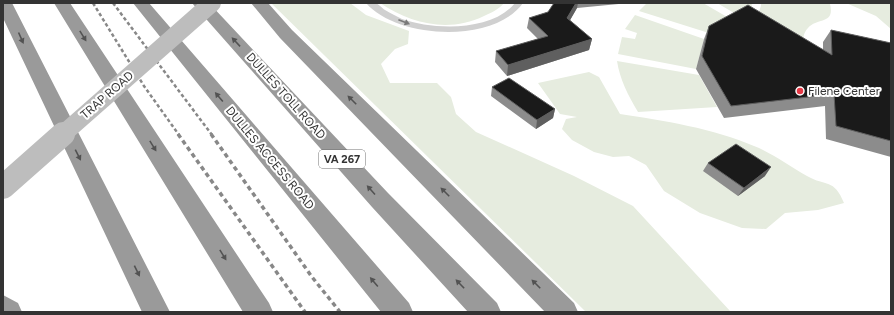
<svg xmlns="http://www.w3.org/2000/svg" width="894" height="315" font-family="Figtree,sans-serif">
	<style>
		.green { fill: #e6ecdf }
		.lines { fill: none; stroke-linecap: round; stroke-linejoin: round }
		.service { fill: #d0d0d0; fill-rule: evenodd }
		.motorway { fill: #9a9a9a; fill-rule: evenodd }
		.rail-far1 { stroke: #888; stroke-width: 2.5; stroke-dasharray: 3.5 2.5; stroke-linecap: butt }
		.rail { stroke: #888; stroke-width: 3.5; stroke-dasharray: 4.5 3.5; stroke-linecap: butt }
		.secondary-bridge-far1 { stroke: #bdbdbd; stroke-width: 18 }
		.secondary-bridge { stroke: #bdbdbd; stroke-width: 24 }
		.wall { fill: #8c8c8c }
		.shaded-wall { fill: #5f5f5f }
		.building { fill: #1a1a1a; stroke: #5f5f5f }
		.oneway { fill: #7a7a7a }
		.oneway2 { fill: #525252 }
		.poi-dot { fill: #e63946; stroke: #fff; stroke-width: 1.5 }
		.labels { text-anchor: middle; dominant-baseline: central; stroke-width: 4; stroke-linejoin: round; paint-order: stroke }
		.shield { fill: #fff; stroke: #707070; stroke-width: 1 }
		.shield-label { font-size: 11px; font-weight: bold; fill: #333 }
		.poi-label { font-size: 12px; fill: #333; stroke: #fff; text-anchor: start }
		.street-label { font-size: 12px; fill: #333; stroke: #fff }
	</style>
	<rect width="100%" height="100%" fill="#fff"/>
	<path class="green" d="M271 3H350L366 15 409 31 408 44 395 49 381 64 390 83H437L451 97 456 114 476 132 574 176 633 206 731 312H586Z
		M380 3H504C499 9 491 13 484 16 449 33 411 24 380 3Z
		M647 3H703L734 21 712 34 639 11Z
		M717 3H751L752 5 747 14 741 17Z
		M761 3H825L830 4C835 25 818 17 808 28 804 32 803 37 803 43L757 17 761 6Z
		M846 3H891V29L876 16Z
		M635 15 704 39 696 69 618 54 622 37 635 39 637 33 625 29Z
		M617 61 699 75 717 107 638 112C628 95 620 80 617 61Z
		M589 72 599 77 620 114C662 120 715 129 754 146 772 153 789 166 807 176 826 187 834 178 844 203L818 210 785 213 766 229 742 228 700 213 664 191 646 165 629 156 613 157 594 152 572 140 562 129 566 119 577 117 560 114 538 83Z"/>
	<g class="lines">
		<path class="service" d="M366 3C369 3 373 2 375 3 379 4 382 8 385 10 390 13 396 16 402 19 433 30 492 32 515 3H523C494 44 397 39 366 3Z"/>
		<path class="motorway" d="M3 3H12L170 312H142L3 18Z
			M54 3H70L269 303 273 312H243Z
			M133 3H149L409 303 413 312H381Z
			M192 3H209L388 193 497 303 501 312H468L372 207Z
			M251 3H268L292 30 574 303 578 312H545L280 38Z
			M3 295 18 303 22 312H3Z"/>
		<path class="rail-far1" d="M93 3 144 86 179 135
			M113 3 212 135"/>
		<path class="rail" d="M178 134 305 312
			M211 134 312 277 340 312"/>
		<path class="secondary-bridge-far1" d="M62 135 212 3"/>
		<path class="secondary-bridge" d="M3 187 63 134"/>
	</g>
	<path class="wall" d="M554 3H629L577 8 570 20 592 39 589 50 507 76 495 62 496 51 538 39 527 28 529 18 548 12Z
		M709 26 823 49V42L831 30 891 43V157L826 139 825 106 724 118 696 69 704 39Z
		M492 87 555 109 553 118 536 129 491 96Z
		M708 163 765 176 738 196 703 171Z"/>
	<path class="shaded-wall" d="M576 3H578L577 8 565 29 567 18Z
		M592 39 589 50 507 76 508 65Z
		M555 109 553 118 536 129 537 120Z
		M771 167 765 176 738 196 744 188Z"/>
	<path class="building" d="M554 3H576L567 18 592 39 508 65 496 51 548 36 529 18 548 12Z
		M748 5 832 55 831 30 891 43V141L836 126 834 94 731 106 702 56 709 26Z
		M509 78 555 109 537 120 492 87Z
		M736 144 771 167 744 188 708 163Z"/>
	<defs><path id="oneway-solid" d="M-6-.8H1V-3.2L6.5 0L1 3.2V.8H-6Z"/></defs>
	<use class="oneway" href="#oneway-solid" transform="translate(404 22) rotate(21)"/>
	<g class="oneway2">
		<use href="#oneway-solid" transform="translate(83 36) rotate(58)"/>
		<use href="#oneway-solid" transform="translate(21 38) rotate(66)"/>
		<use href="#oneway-solid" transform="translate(236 42) rotate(-133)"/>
		<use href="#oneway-solid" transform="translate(219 97) rotate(-130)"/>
		<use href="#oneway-solid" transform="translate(352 100) rotate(-135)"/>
		<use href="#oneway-solid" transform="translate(153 146) rotate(58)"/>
		<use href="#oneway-solid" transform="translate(78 155) rotate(63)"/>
		<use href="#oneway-solid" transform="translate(371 190) rotate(-132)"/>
		<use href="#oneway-solid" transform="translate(445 192) rotate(-135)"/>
		<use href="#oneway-solid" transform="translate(223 255) rotate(58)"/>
		<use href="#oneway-solid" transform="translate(137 271) rotate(64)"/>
		<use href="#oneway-solid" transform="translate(374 282) rotate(-130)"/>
		<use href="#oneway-solid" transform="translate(460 284) rotate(-134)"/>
		<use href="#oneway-solid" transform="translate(536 284) rotate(-135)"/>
	</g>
	<circle class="poi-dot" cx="800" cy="91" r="4"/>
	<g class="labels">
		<rect class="shield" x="319" y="150" width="46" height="18" rx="3"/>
		<g class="shield-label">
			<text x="342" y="159">VA 267</text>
		</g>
		<g class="poi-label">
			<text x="808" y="91">Filene Center</text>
		</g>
		<g class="street-label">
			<text transform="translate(107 95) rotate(-41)">TRAP ROAD</text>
			<text transform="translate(286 96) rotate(48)">DULLES TOLL ROAD</text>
			<text transform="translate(270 158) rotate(50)">DULLES ACCESS ROAD</text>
		</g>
	</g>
	<rect width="894" height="315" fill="none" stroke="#333333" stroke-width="8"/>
</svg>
